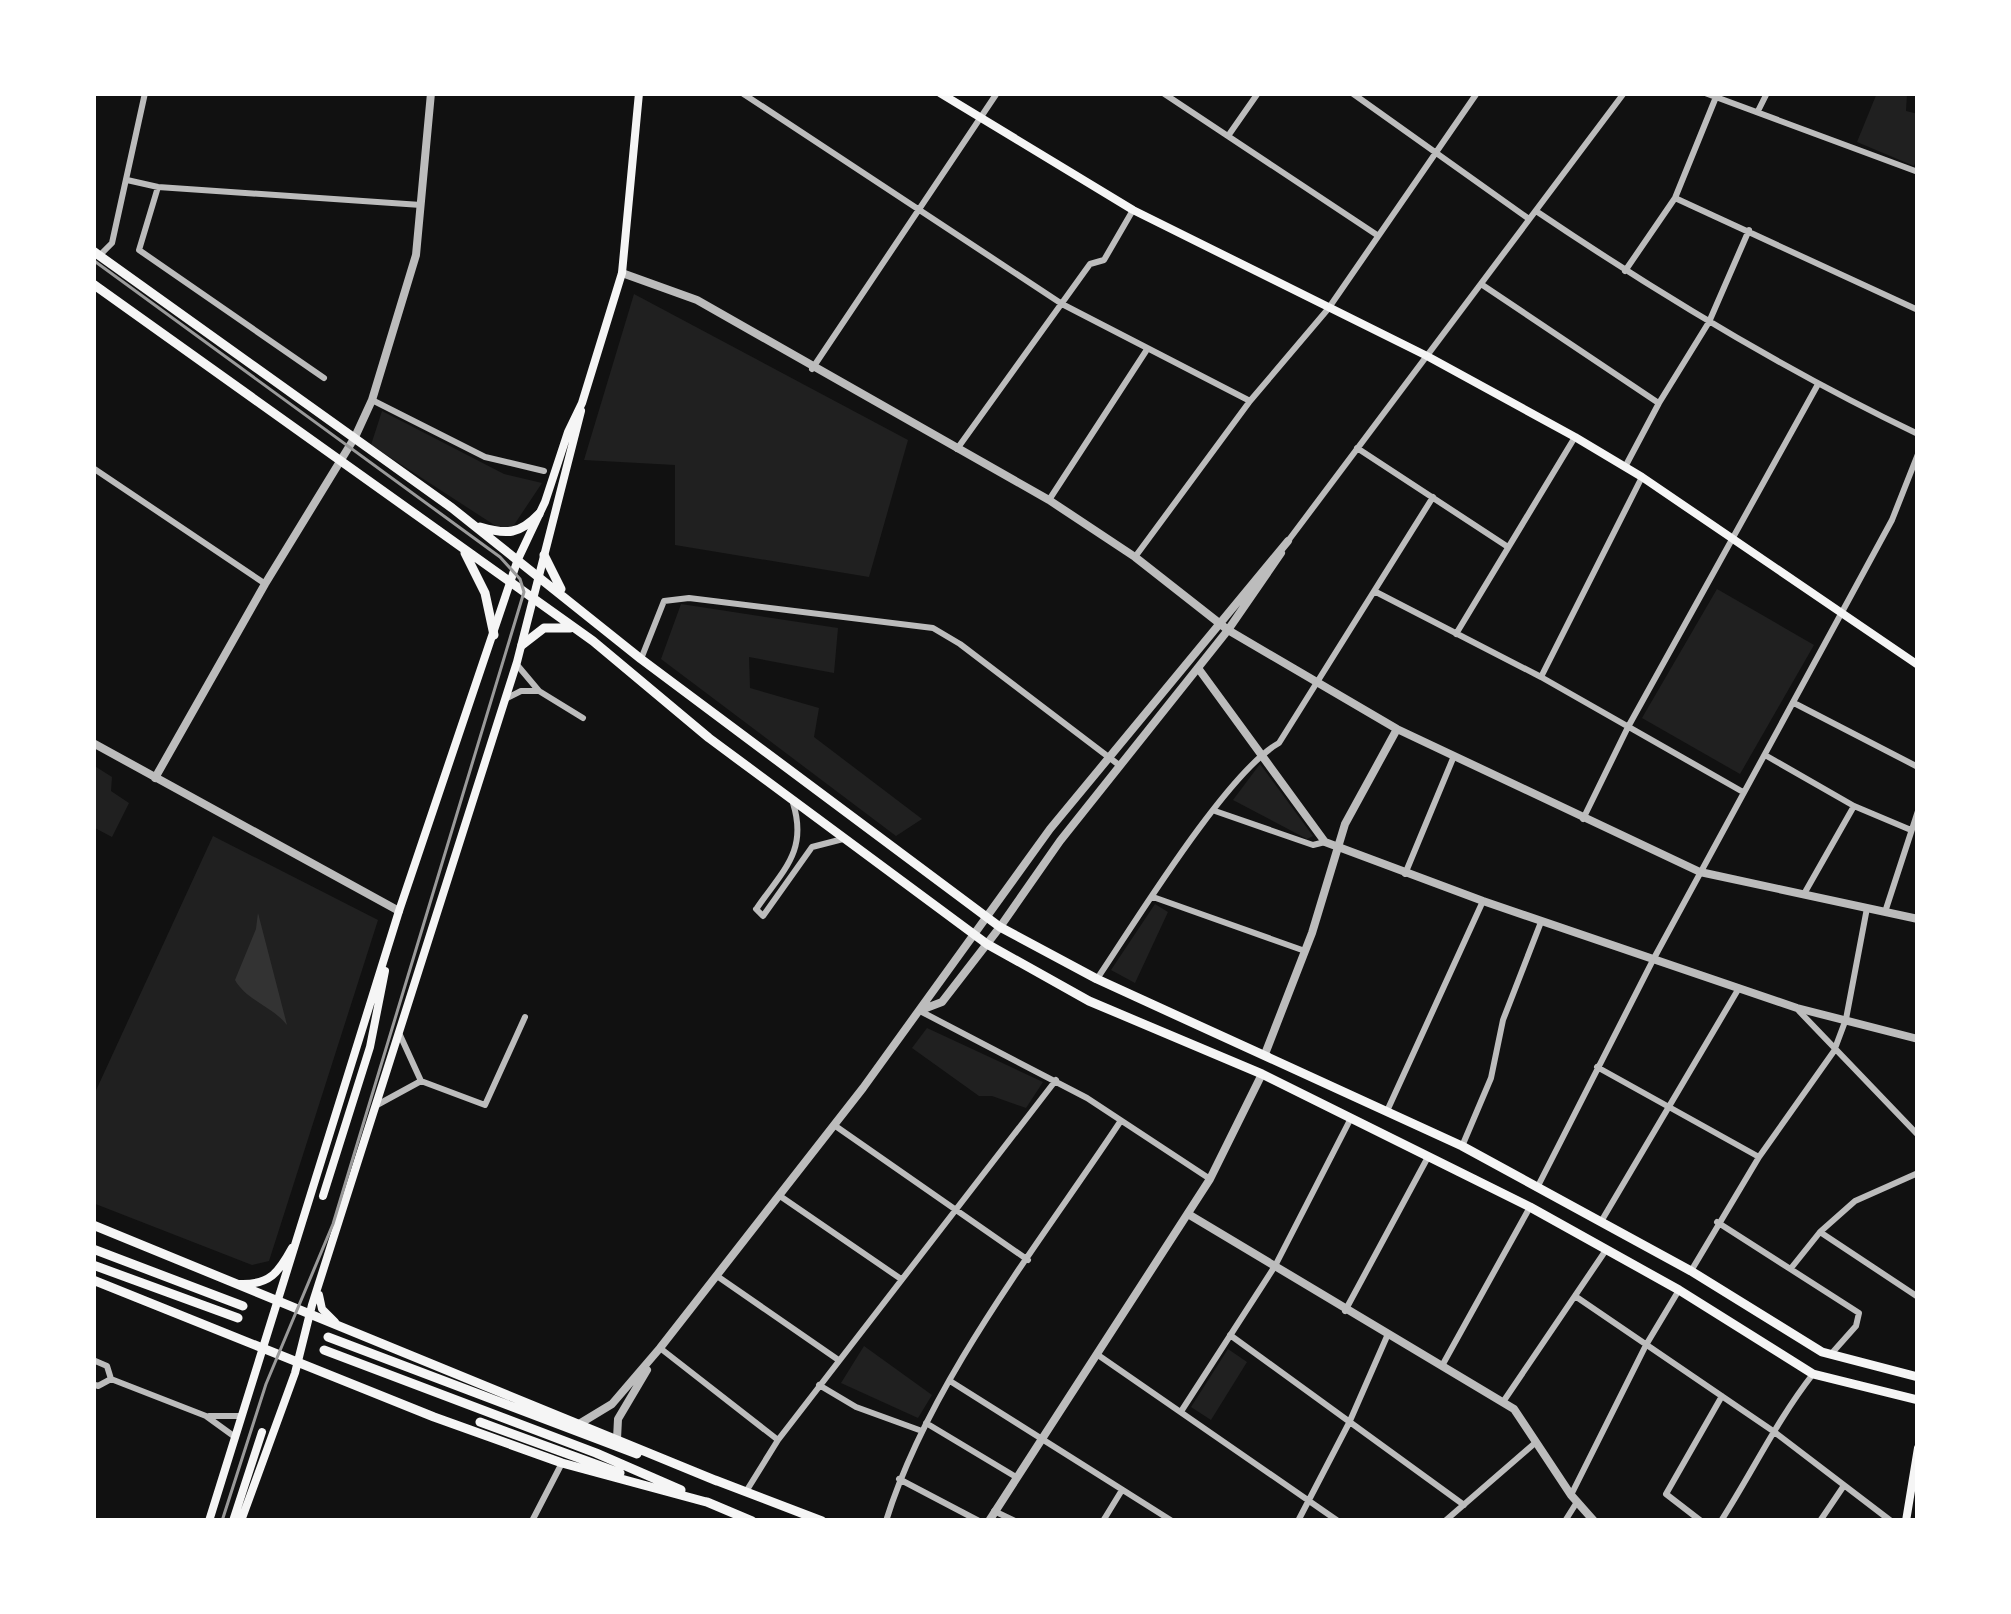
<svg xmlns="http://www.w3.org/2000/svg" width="2011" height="1614" font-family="Commissioner,sans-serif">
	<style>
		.green { fill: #202020 }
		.water { fill: #333 }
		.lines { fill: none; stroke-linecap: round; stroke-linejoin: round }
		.minor { stroke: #bcbcbc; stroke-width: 6 }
		.tertiary { stroke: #bcbcbc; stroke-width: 8 }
		.secondary { stroke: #f5f5f5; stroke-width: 8 }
		.primary { stroke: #f5f5f5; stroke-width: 9 }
		.tram { stroke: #9a9a9a; stroke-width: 3 }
	</style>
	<rect width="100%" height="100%" fill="#111"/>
	<path class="green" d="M1877 93H1907L1906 111 1918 114V156L1914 166 1857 142Z
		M634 294 908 440 869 577 675 545V465L584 460Z
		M382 411 504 474 542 483 512 528 502 530 371 445Z
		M1717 589 1814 645 1740 774 1642 718Z
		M681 604 838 628 834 673 749 657 750 688 819 708 814 737 922 819 896 836 661 659Z
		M1260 764 1313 836 1307 839 1233 800Z
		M93 765 112 777 111 791 129 803 112 837 93 827Z
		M213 836 378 920 269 1261 252 1265 93 1203V1097Z
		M1155 904 1168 912 1135 983 1111 970Z
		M927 1028 1043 1082 1026 1108 992 1096H979L912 1048Z
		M864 1346 932 1395 918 1418 841 1383Z
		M1228 1349 1247 1362 1211 1420 1191 1407Z"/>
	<path class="water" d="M258 913 287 1025C272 1006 246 1000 235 980L256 929Z"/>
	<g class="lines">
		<path class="minor" d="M742 93 1062 304 1250 401
			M1163 93 1377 235
			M1352 93 1529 219
			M1705 93 1918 172
			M1758 111 1767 93
			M1228 136 1258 93
			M127 180 158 187 421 205
			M158 187 139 250 324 378
			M1675 198 1918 310
			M1536 211C1659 294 1784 370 1918 434
			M100 255 112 243 145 93
			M1625 271 1675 198 1716 97
			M1481 284 1657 402
			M812 369 997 93
			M372 400 485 457 544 471
			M1357 448 1508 547
			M957 449 1090 264 1104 260 1133 210
			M1625 467 1659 403 1709 322 1749 230
			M93 468 264 583
			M1049 500 1146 351
			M1288 541 1624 93
			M1135 557 1250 401 1328 309 1477 93
			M1376 592 1541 677 1743 792
			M1456 634 1575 437
			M641 659 664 601 689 598 933 628 960 644 1119 765
			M518 666 539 691 583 718
			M1541 677 1642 477
			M507 698 521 691H539
			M1794 703 1918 767
			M1765 755 1854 806 1911 830
			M1215 811 1313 845 1325 842
			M1583 819 1628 727 1817 386
			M1405 874 1454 756
			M1804 894 1854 806
			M1153 897 1305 951
			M757 908C783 870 808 851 793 803
			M756 909 763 916 812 847 843 839
			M1885 912 1918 811
			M1097 979C1134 924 1227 772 1279 743L1433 497
			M920 1011 1087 1098 1210 1179
			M1799 1011 1918 1135
			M400 1035 421 1081
			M1597 1067 1759 1157
			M377 1105 421 1081 485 1105 525 1017
			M1387 1111 1483 901
			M834 1125 1028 1260
			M1463 1144 1491 1078 1503 1020 1541 922
			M1538 1186 1653 960 1892 520 1918 454
			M780 1196 901 1279
			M1602 1220 1739 988
			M1717 1222 1859 1313 1856 1326 1832 1353
			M1820 1232 1918 1297
			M1792 1267 1820 1232 1855 1201 1918 1173
			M1691 1271 1759 1157 1834 1051 1846 1019 1867 908
			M717 1276 837 1359
			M1575 1296 1773 1431 1891 1521
			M1345 1311 1428 1157
			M1230 1335 1464 1505
			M660 1348 778 1440
			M1098 1355 1338 1521
			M93 1360 107 1366 111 1379 206 1416 235 1437
			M1443 1364 1530 1207
			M950 1381 1172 1521
			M93 1384 98 1386 111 1379
			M819 1385 856 1407 922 1431
			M1503 1402 1606 1250
			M1182 1410 1275 1266 1350 1120
			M209 1416H242
			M926 1423 1016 1477
			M899 1479 979 1521
			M747 1490 778 1440 1056 1080
			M1572 1493 1646 1345 1679 1290
			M994 1511 1015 1521
			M532 1521 562 1463
			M886 1521C929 1382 1039 1244 1120 1122
			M1103 1521 1122 1490
			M1298 1521 1349 1423 1388 1334
			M1445 1521 1535 1443
			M1565 1521 1577 1502
			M1701 1521 1666 1494 1722 1396
			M1721 1521C1753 1471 1777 1420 1813 1374
			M1820 1521 1843 1487"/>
		<path class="tertiary" d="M622 273 697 300 1049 500 1135 557 1228 630 1397 729 1700 872 1918 919
			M1198 668 1325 842 1483 901 1797 1008 1918 1039
			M93 743 399 911
			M155 778 265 584 355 437 372 400 416 255 431 93
			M921 1010 942 1002 1000 927 1060 841 1228 630 1281 553
			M1265 1054 1312 933 1345 824 1397 729
			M1188 1214 1514 1409 1571 1495 1594 1521
			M579 1424 612 1404 660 1348 863 1088 1050 829 1288 541
			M617 1439 618 1419 647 1370
			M989 1521 1210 1179 1262 1074"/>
		<path class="secondary" d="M940 93 1133 210 1427 356 1575 437 1642 477 1918 665
			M323 1196 370 1047 385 971
			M240 1284C270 1285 279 1272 292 1248
			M319 1295 322 1309 335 1322
			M209 1521 399 911 518 559 545 502 568 432 582 403 622 273 639 93
			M233 1521 262 1432
			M241 1521 295 1373 312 1305 517 662 581 411
			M1906 1521 1918 1448"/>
		<path class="primary" d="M93 251 452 508 641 659 1000 927 1097 979 1462 1146 1691 1271 1822 1352 1918 1377
			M93 284 593 641 709 738 987 944 1089 1001 1262 1074 1530 1207 1679 1290 1813 1374 1918 1400
			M480 527C507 535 520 534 539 514
			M465 553 485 593 494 635
			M544 555 561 589
			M522 645 544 628H570
			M93 1225 717 1481
			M93 1249 243 1306
			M93 1265 238 1318
			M93 1280 434 1417 562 1463 710 1503
			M328 1337 637 1454
			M324 1350 596 1453 681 1490
			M480 1422 620 1473
			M715 1480 822 1521
			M707 1502 752 1521"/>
		<path class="tram" d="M93 260 500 557 520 579 524 592 333 1224 266 1384 222 1521"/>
	</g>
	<rect width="2011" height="1614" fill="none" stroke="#ffffff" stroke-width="192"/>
</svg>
